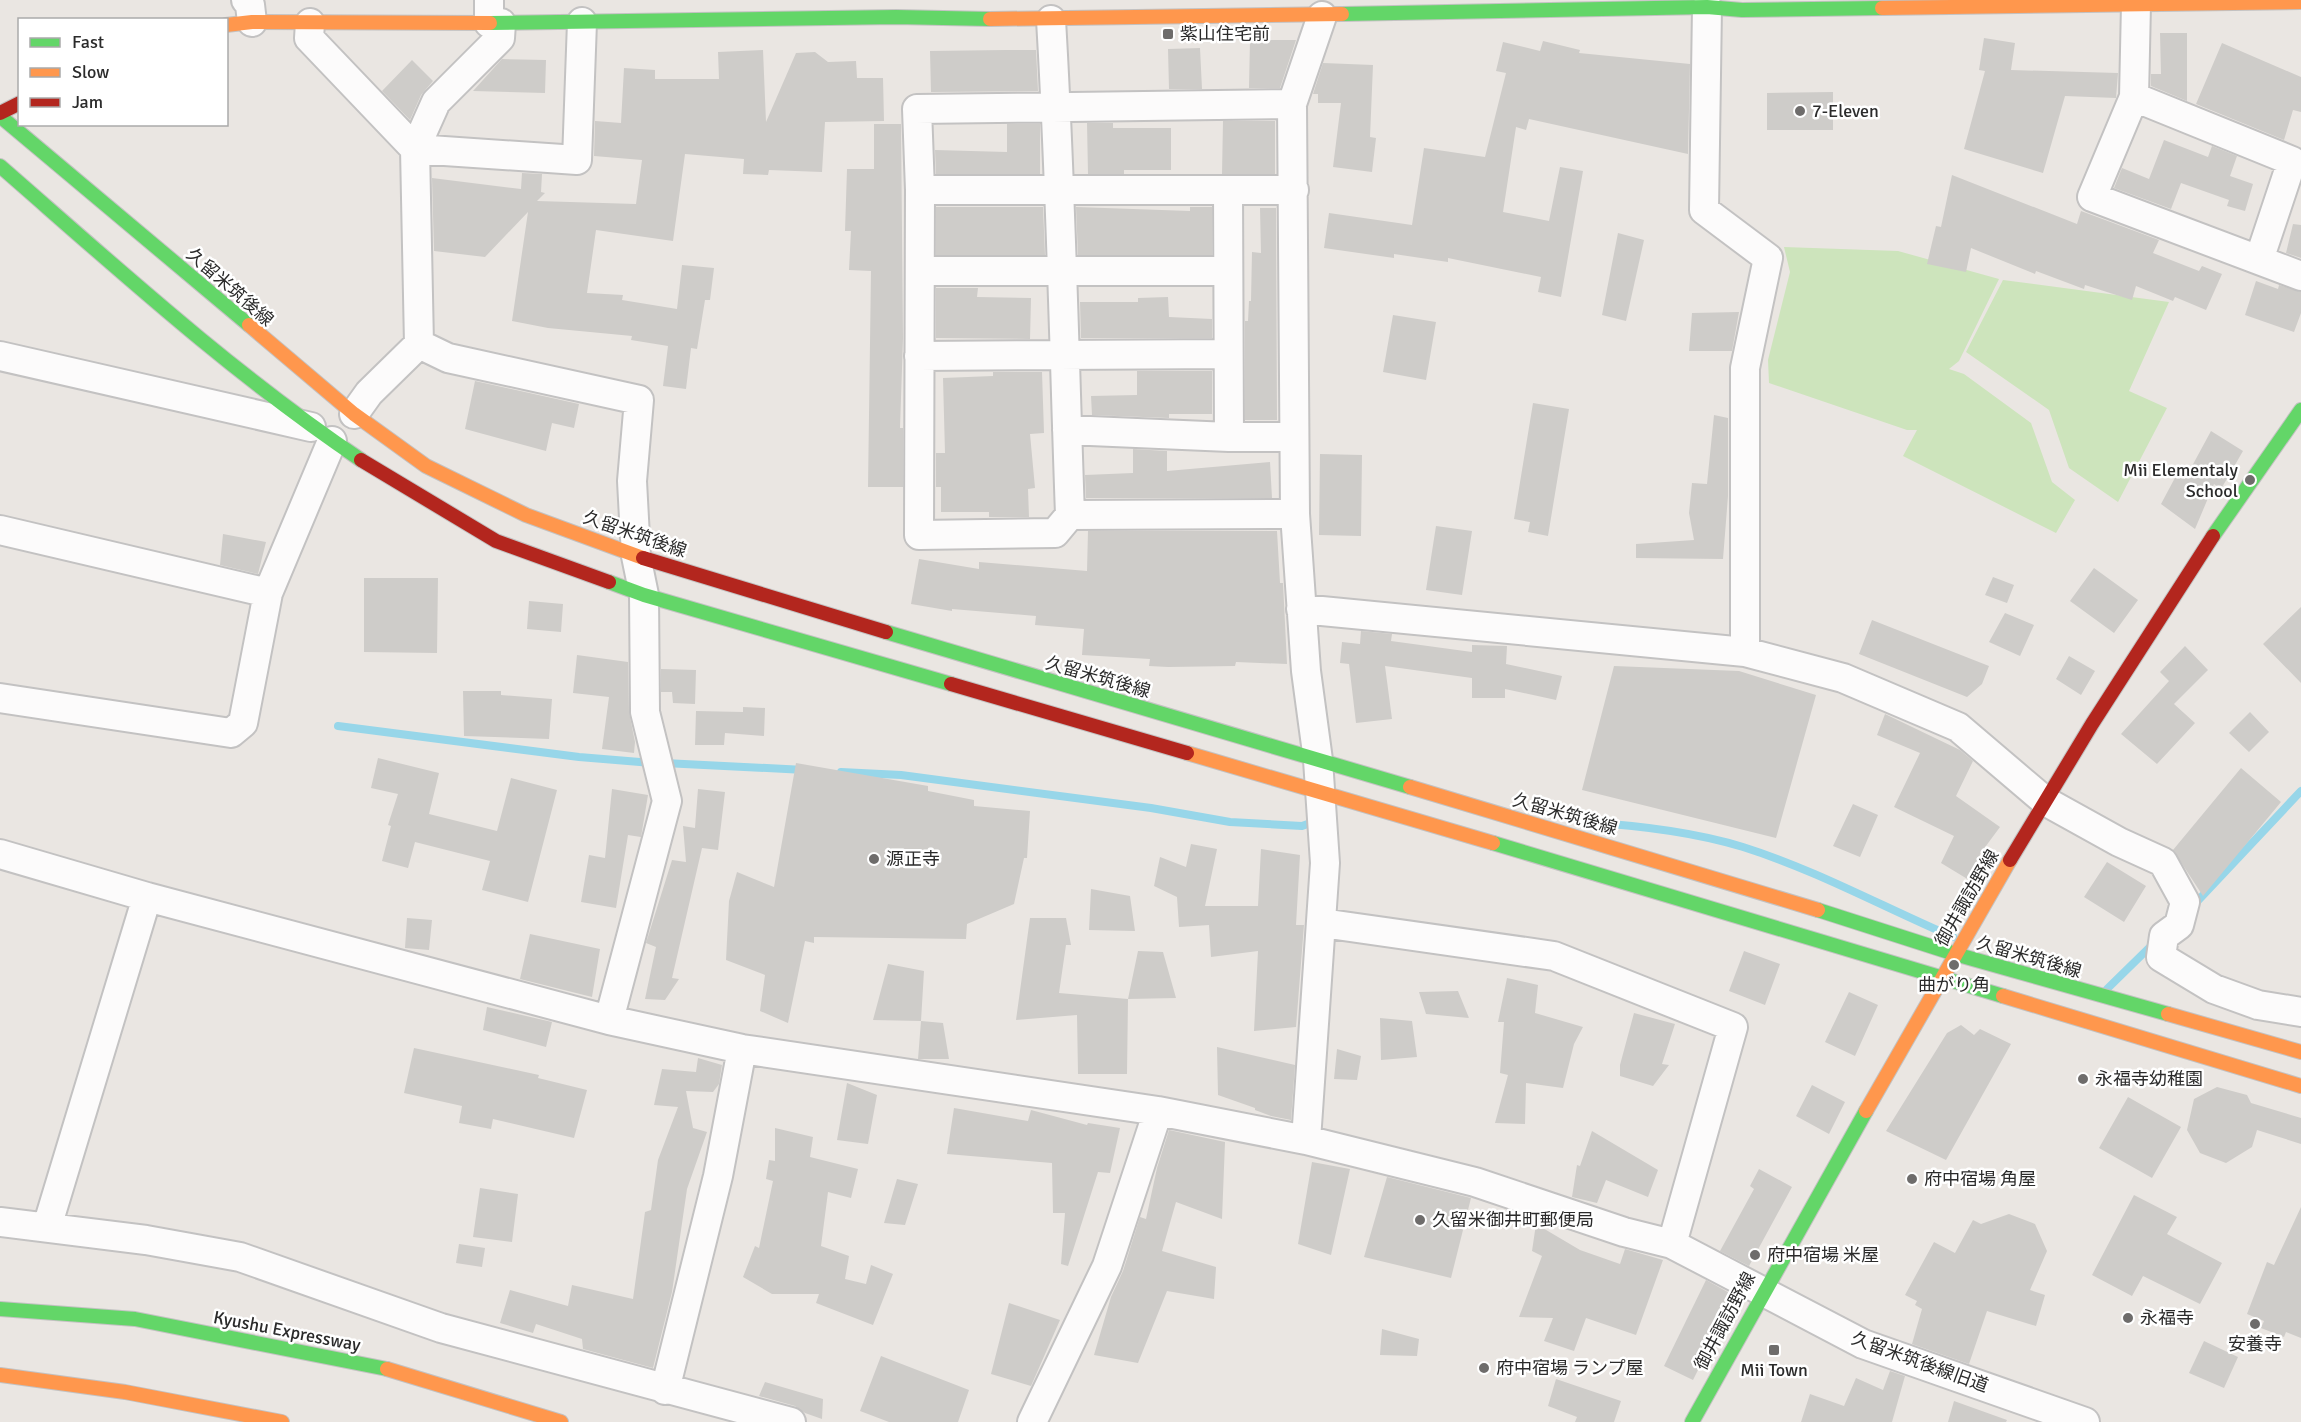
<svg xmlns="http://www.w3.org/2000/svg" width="2301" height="1422" font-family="Signika,'Noto Sans JP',sans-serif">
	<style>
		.green { fill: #cde4bc }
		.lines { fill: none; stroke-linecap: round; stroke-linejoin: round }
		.stream { stroke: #97d6e9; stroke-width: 8 }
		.building { fill: #ceccc9 }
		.street-casing { stroke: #c3c2c2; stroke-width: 32 }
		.fast-casing { stroke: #c3c2c2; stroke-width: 16 }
		.slow-casing { stroke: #c3c2c2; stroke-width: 16 }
		.jam-casing { stroke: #c3c2c2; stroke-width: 16 }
		.street { stroke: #fcfbfb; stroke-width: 28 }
		.fast { stroke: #63d668; stroke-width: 14 }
		.slow { stroke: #ff974d; stroke-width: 14 }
		.jam { stroke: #b3261e; stroke-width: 14 }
		.poi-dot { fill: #6e6c6b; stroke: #fff; stroke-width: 2 }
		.labels { text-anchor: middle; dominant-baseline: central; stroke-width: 5; stroke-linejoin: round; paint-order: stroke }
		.poi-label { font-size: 18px; fill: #2b2b2b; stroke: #fff; text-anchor: start }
		.street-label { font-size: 18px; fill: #2b2b2b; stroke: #fff }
	</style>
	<rect width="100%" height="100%" fill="#eae6e2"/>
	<path class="green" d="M1784 247 1898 251 1999 279 1959 361 1949 369 1964 374 2031 423 2052 482 2075 500 2056 533 1903 456 1917 430H1907L1769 383 1768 360 1790 272Z
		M2003 280 2169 302 2129 391 2167 408 2118 502 2069 468 2049 410 1966 352Z"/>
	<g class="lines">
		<path class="stream" d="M338 726 579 757 652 763
			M664 763 805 770
			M841 772 901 775 1151 808 1230 822 1302 826 1316 821
			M1581 822C1634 825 1691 831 1743 847 1816 870 1883 907 1953 937
			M2191 908 2301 791
			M2107 989 2154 943"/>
	</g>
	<path class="building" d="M2160 33H2187V101L2151 86V74H2161Z
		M1984 38 2015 43 2011 70 2118 73 2116 98 2065 96 2043 173 1964 149 1985 71 1979 70Z
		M1250 40H1296L1280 88H1249Z
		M1543 41 1580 50 1579 53 1690 64 1688 154 1529 119 1526 130 1516 127 1503 212 1549 221 1560 167 1583 171 1561 297 1538 292 1541 277 1448 258V262L1394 254V258L1324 248 1329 213 1412 225 1424 148 1485 157 1506 73 1496 71 1503 42 1540 51Z
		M2222 43 2301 77V112L2293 110 2284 140 2196 104Z
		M1200 48 1202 89H1169L1168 49Z
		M763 50 766 122 796 53 815 52 828 62 856 61 857 78H883L884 121 825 122 822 172 769 170 768 175 743 174 744 159 685 154 673 241 596 230 587 293 623 295 622 300 677 309 682 265 714 268 710 300H705L697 349 691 348 686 389 663 386 668 346 631 340 632 336 548 328 512 321 528 212 485 257 434 251 432 178 521 189 522 173 542 174 541 192 545 193 537 201 636 204 642 160 594 156 595 121 621 123 624 68 655 70V79H719L718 52Z
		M1005 50H1036L1038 91 931 92 930 51Z
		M502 59 546 60 545 93 473 91Z
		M412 60 433 81 421 95 410 120 382 91Z
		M1323 63 1373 65 1370 137 1376 138 1372 172 1333 167 1341 103H1318V94H1313Z
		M1833 92V130H1767V93Z
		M1223 121H1275V174H1222Z
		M1087 123H1113V128H1171V170H1124V174H1088Z
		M874 124H901L903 338 900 428H903V487H868L871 271 849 270 851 231H845L847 169H874Z
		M1007 124H1040V174H936L935 150 1007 152Z
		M2164 140 2208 157 2212 146 2237 156 2230 176 2253 184 2245 211 2227 206 2229 200 2181 183 2171 209 2114 188 2122 168 2149 179Z
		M1952 175 2077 224 2081 211 2159 240 2153 253 2199 271 2202 266 2222 274 2206 310 2175 297 2173 301 2136 286 2132 300 2085 285 2084 289 2036 271 2035 274 1971 248 1966 272 1927 264 1936 226 1941 227Z
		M936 207H1043L1045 255H936Z
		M1076 207 1190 211V207H1212V255H1078Z
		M1260 208H1276L1277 420H1245V321H1248L1249 301H1251L1252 252 1261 253Z
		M2293 224 2301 225V258L2286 253Z
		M1618 233 1644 240 1626 321 1602 315Z
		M2256 281 2278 289 2279 285 2301 292V313L2294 332 2245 315Z
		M936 288H978L977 297 1031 298 1030 339 936 338Z
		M1168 297 1169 317 1212 319V338H1081L1080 302H1138V298Z
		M1739 312 1732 351H1689L1692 313Z
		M1393 315 1436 322 1426 380 1383 372Z
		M1137 371H1212V414H1169V418L1092 415 1091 396 1137 395Z
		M993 372H1042L1044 433 1030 434 1035 488 1028 489 1029 517H989V512H941V487H936V453H945L943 378 993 376Z
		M475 381 579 404 574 428 552 423 546 451 465 429Z
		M1533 403 1569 409 1548 536 1528 532 1530 522 1514 519Z
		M1714 415 1728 418V496L1723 559 1636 558V544L1694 540 1689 513 1692 483 1707 484Z
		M2211 431 2243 451 2221 489 2214 484 2195 529 2161 504 2177 474 2185 479Z
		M1133 449 1167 451V471L1270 462 1272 498H1086L1085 475 1133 473Z
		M1320 454 1362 455 1361 536 1319 535Z
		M1436 526 1472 531 1462 595 1426 590Z
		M1088 531H1277L1280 583H1283L1287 664 1236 662 1235 666 1168 667 1149 666 1150 659 1082 655 1084 629 1035 625 1036 616 952 609V611L911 604 919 559 979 569V562L1087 571Z
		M223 534 266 542 258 574 220 565Z
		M2094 568 2138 600 2114 633 2070 601Z
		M1993 577 2014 585 2007 603 1985 595Z
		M364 578H438L437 653 364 652Z
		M529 601 563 604 561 632 527 629Z
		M2301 607V683L2263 644Z
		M2005 613 2034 625 2020 656 1989 642Z
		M1872 620 1989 666 1982 684 1967 697 1859 654Z
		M1361 631 1392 634 1391 641 1472 652V645L1507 646 1506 664 1562 676 1556 700 1505 689V698H1472V678L1385 666 1392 719 1356 723 1349 664 1340 663 1342 642 1360 644Z
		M2185 646 2208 670 2174 704 2195 723 2157 764 2121 734 2169 681 2160 672Z
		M577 655 628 662 629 712 635 742 634 753 602 749 609 697 573 693Z
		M2069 656 2095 671 2081 695 2056 679Z
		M1614 666 1739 671 1816 695 1776 838 1582 790Z
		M661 669 696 670 695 704 673 703 672 692H661Z
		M463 691H501V695L552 699 549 739 464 736Z
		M743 707 765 708 764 736 725 733 724 745H695L696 711 743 712Z
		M2250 712 2269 732 2249 752 2229 733Z
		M1885 714 1960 750 1973 761 1956 796 2000 827 1980 854 1974 883 1941 863 1954 836 1894 807 1920 753 1877 735Z
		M378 758 439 773 429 814 497 831 511 778 557 790 528 902 482 890 490 861 415 842 408 868 382 861 391 826 388 825 398 794 371 788Z
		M796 763 928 786V791L974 800V806L1030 811 1027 858H1024L1014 904 967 924 966 939 814 937V943L805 941 788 1023 760 1011 765 975 726 960 729 901 737 872 774 887Z
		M2241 768 2281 802 2203 896 2173 850Z
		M612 789 648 795 641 837 628 835 616 908 581 902 589 855 605 858Z
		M698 789 725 792 718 850 702 848 672 978 679 979 665 1000 645 999 656 947 646 943 672 860 686 862 683 826 695 828Z
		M1853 804 1878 815 1860 857 1833 846Z
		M1191 844 1217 849 1205 906H1258L1261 849 1300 855 1296 925H1304L1296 1027 1254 1031 1258 951 1211 957 1209 925 1179 927 1177 897 1154 886 1160 857 1186 867Z
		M2107 862 2146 886 2124 922 2084 897Z
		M1091 889 1130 896 1135 931 1089 930Z
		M407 918 432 920 429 950 405 948Z
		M1030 918H1066L1071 945H1066L1059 993 1128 999 1127 1074H1078L1077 1015 1016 1020Z
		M530 934 600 949 592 997 520 979Z
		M1138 951 1163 952 1176 998 1128 999Z
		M1744 951 1780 964 1765 1005 1729 991Z
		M888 964 924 971 921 1021 873 1020Z
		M1507 978 1538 985 1535 1013 1583 1027 1574 1044 1563 1088 1526 1083 1525 1124 1495 1123 1508 1075 1500 1073 1504 1022H1498Z
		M1458 991 1469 1018 1426 1014 1419 992Z
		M1849 992 1878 1005 1855 1056 1825 1042Z
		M487 1007 552 1022 546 1047 483 1030Z
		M1634 1013 1675 1024 1662 1064 1669 1065 1653 1086 1620 1076V1065Z
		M1380 1018 1412 1021 1417 1057 1381 1060Z
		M921 1021 943 1023 949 1059H918Z
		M1961 1025 1974 1035 1980 1029 2011 1044 1946 1160 1886 1131 1947 1033Z
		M1217 1047 1295 1065 1291 1120 1271 1116 1255 1110V1108L1218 1095Z
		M414 1048 539 1075 538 1078 587 1090 574 1138 493 1119 491 1129 459 1123 462 1106 404 1093Z
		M1337 1049 1361 1056 1357 1080 1334 1079Z
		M698 1058 722 1065 719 1084 713 1092 686 1091 693 1128 707 1132 687 1189 672 1292 653 1368 583 1349 582 1339 536 1324 533 1333 500 1323 510 1290 568 1306 572 1285 633 1299 645 1212 651 1210 658 1160 678 1107 654 1105 662 1069 696 1072Z
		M847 1083 877 1095 868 1144 837 1140Z
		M1812 1085 1845 1102 1829 1134 1796 1116Z
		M2217 1087 2247 1095 2251 1103 2301 1118V1144L2257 1130 2252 1147 2226 1163 2200 1153 2187 1130 2194 1099Z
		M2128 1097 2181 1127 2152 1178 2099 1148Z
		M954 1108 1028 1121 1031 1110 1087 1125 1088 1123 1120 1128 1110 1173 1098 1172 1068 1266 1061 1264 1065 1213H1053L1052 1163 947 1154Z
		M775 1128 813 1137 810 1157 858 1169 851 1198 828 1192 821 1246 849 1256 845 1279 866 1284 871 1265 893 1274 873 1325 816 1303 819 1294H772L743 1277 755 1246 759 1248 773 1181 766 1179 769 1160 775 1161Z
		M1169 1130 1225 1142 1222 1219 1176 1202 1162 1251 1216 1267 1214 1299 1167 1291 1138 1363 1094 1355 1111 1297 1123 1271 1140 1217 1146 1219 1157 1168Z
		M1592 1131 1658 1170 1648 1197 1606 1180 1597 1203 1572 1197 1577 1165 1580 1166Z
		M1312 1162 1350 1169 1331 1255 1298 1244Z
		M1759 1169 1792 1187 1749 1266 1720 1251 1754 1189 1750 1186Z
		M1387 1177 1471 1198 1451 1278 1364 1257Z
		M897 1179 918 1184 905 1225 884 1223Z
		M480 1188 518 1194 512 1242 473 1237Z
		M2134 1195 2177 1217 2167 1234 2222 1263 2200 1304 2143 1276 2132 1296 2092 1275Z
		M2301 1207V1338L2286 1332 2284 1337 2261 1328 2264 1321 2247 1314 2267 1262 2274 1265Z
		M2009 1214 2035 1224 2047 1251 2030 1290 2045 1295 2036 1326 1987 1311 1969 1364 1912 1344 1922 1309 1915 1305 1917 1301 1905 1295 1934 1242 1955 1253 1973 1220 1981 1224Z
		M1536 1224 1580 1250 1620 1264 1625 1249 1663 1260 1636 1335 1586 1318 1574 1351 1544 1341 1553 1318 1519 1317 1542 1256 1532 1251Z
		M459 1244 485 1248 482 1267 456 1263Z
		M1706 1280 1735 1296 1693 1380 1664 1366Z
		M1009 1303 1060 1320 1031 1386 991 1374Z
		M1382 1329 1419 1339 1417 1356 1380 1355Z
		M2204 1341 2238 1357 2224 1388 2189 1373Z
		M881 1356 969 1390 958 1422H889L860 1411Z
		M1890 1371 1905 1376 1892 1422H1801L1810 1394 1844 1406 1856 1378 1883 1390Z
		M1556 1379 1621 1401 1614 1422H1575L1577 1417 1548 1406Z
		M765 1382 823 1399 822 1419 805 1413 795 1406 759 1396Z
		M1954 1401 2007 1420 2006 1422H1948Z"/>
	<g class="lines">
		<defs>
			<path id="street" d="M246 0 250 5 252 22
				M489 0V23
				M1707 7 1704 210 1768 258 1745 368V652
				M1051 20C1061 185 1064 350 1070 515L1055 533 919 535 920 190 917 109 1292 104
				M310 23 309 38 415 149 436 102 500 38 501 23
				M2134 97 2136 4
				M920 190H1294
				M1228 190 1229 437H1294
				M2259 260 2292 161 2134 97 2092 197 2301 276
				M920 271H1227
				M419 344 448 358 639 400 632 481 636 556 644 595 645 712 667 801 609 1020
				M0 356 311 427
				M919 356 1227 354
				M354 414 369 393 419 344 415 149 577 160 582 22
				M1067 430 1229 437
				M1070 515 1295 514
				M0 530 268 593
				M1301 609 1745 652 1843 678 1958 727 2045 801 2119 842 2163 862 2185 902 2179 925 2164 936 2161 957 2214 989 2258 1005 2301 1012
				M0 698 231 733 243 723 268 593 332 441
				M0 854 147 897 609 1020 742 1049 1158 1111 1306 1140 1475 1182 1624 1232 1672 1244 1863 1344 2085 1422
				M1322 923 1554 956 1733 1027 1672 1244
				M1306 1140 1325 863 1318 760 1306 671 1295 514 1292 104 1322 16
				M0 1222 146 1240 240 1257 441 1328 791 1422
				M47 1227 147 897
				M665 1390 718 1176 742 1049
				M1032 1422 1107 1266 1158 1111"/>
			<path id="fast" d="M1342 14 1707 7 1742 10 1882 8
				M490 23 896 17 990 19
				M0 116 249 325
				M0 166C117 268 232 373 361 460
				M2213 536 2301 410
				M609 582 644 595 951 684
				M886 632 1410 787
				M1493 843 2003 996
				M1818 910 1955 954 2168 1014
				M0 1309 135 1319 387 1369
				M1692 1422 1866 1111"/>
			<path id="slow" d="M1882 8 2301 2
				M990 19 1342 14
				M226 25 252 22 490 23
				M249 325 354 414 426 466 526 515 643 558
				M1187 753 1493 843
				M1410 787 1818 910
				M2003 996 2301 1086
				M2168 1014 2301 1052
				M1866 1111 2010 860
				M387 1369 561 1422
				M0 1375 125 1392 282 1422"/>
			<path id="jam" d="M0 113 20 103
				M361 460 496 541 609 582
				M643 558 886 632
				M951 684 1187 753
				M2010 860 2092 724 2213 536"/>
		</defs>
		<use href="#street" class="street-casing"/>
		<use href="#fast" class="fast-casing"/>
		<use href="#slow" class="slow-casing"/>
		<use href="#jam" class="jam-casing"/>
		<use href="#street" class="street"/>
		<use href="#fast" class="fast"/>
		<use href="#slow" class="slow"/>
		<use href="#jam" class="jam"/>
	</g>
	<g class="poi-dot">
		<rect x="1162" y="28" width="12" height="12" rx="3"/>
		<circle cx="1800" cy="111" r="6"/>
		<circle cx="2250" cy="480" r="6"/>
		<circle cx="874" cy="859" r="6"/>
		<circle cx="1954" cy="965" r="6"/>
		<circle cx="2083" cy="1079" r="6"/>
		<circle cx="1912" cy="1179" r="6"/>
		<circle cx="1420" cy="1220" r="6"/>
		<circle cx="1755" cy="1255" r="6"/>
		<circle cx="2128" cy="1318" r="6"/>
		<circle cx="2255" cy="1324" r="6"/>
		<rect x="1768" y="1344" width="12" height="12" rx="3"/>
		<circle cx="1484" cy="1368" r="6"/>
	</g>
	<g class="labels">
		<g class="poi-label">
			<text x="1180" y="34">紫山住宅前</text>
			<text x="1812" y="111">7-Eleven</text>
			<text x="2238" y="470" text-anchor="end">Mii Elementaly<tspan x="2238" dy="21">School</tspan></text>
			<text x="886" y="859">源正寺</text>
			<text x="1954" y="985" text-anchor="middle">曲がり角</text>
			<text x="2095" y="1079">永福寺幼稚園</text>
			<text x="1924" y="1179">府中宿場 角屋</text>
			<text x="1432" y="1220">久留米御井町郵便局</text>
			<text x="1767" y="1255">府中宿場 米屋</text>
			<text x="2140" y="1318">永福寺</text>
			<text x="2255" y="1344" text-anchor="middle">安養寺</text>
			<text x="1496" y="1368">府中宿場 ランプ屋</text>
			<text x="1774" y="1370" text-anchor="middle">Mii Town</text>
		</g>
		<g class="street-label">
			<text transform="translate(230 287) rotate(41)">久留米筑後線</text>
			<text transform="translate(635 534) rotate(19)">久留米筑後線</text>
			<text transform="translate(1098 677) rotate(16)">久留米筑後線</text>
			<text transform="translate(1565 814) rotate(16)">久留米筑後線</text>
			<text transform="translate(1967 898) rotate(-60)">御井諏訪野線</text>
			<text transform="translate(2029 957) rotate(16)">久留米筑後線</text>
			<text transform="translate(1725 1321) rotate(-62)">御井諏訪野線</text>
			<text transform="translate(287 1331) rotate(11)">Kyushu Expressway</text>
			<text transform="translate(1920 1362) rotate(20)">久留米筑後線旧道</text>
		</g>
	</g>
	<rect x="18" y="18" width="210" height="108" fill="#ffffff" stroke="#aaaaaa" stroke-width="1.5"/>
	<rect x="30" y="38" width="30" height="9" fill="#63d668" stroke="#aaaaaa" stroke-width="1.5"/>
	<text x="72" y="48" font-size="18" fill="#2b2b2b">Fast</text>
	<rect x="30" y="68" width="30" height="9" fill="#ff974d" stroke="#aaaaaa" stroke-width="1.5"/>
	<text x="72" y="78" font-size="18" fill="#2b2b2b">Slow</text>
	<rect x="30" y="98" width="30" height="9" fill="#b3261e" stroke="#aaaaaa" stroke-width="1.5"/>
	<text x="72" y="108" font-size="18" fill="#2b2b2b">Jam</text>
</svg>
